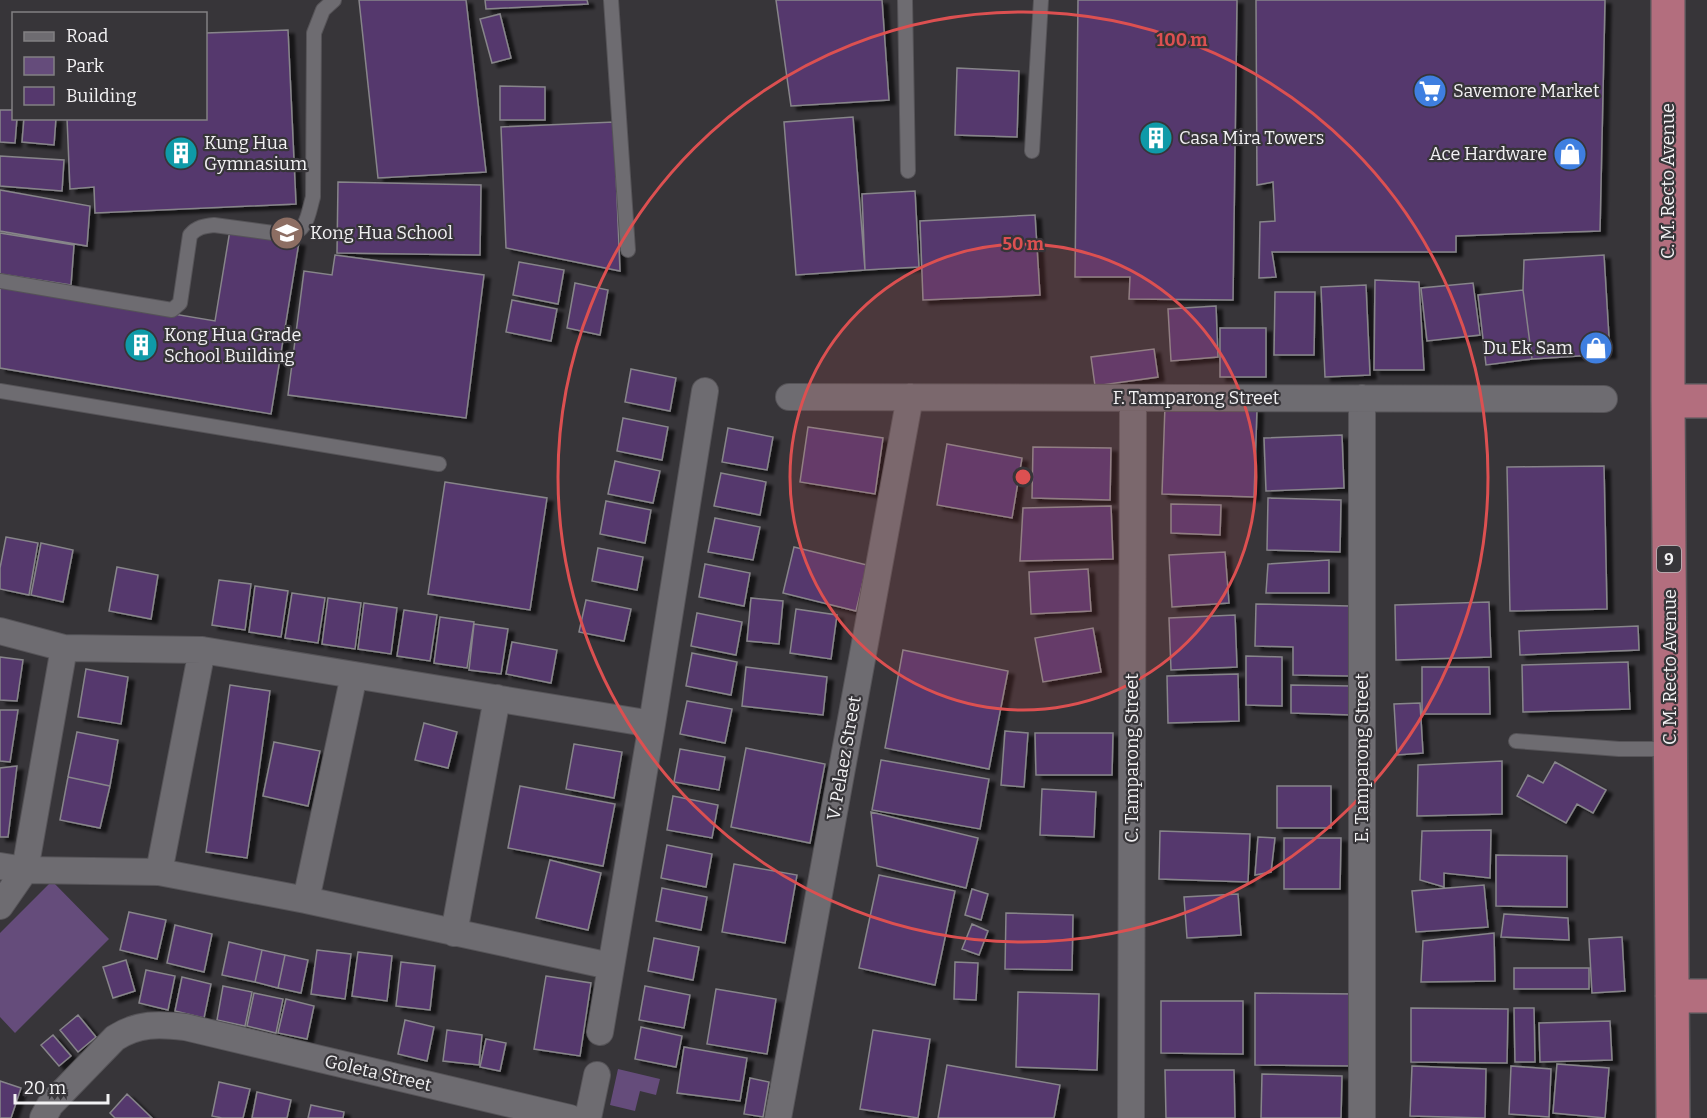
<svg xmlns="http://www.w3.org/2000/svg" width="1707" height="1118" font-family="Bitter,serif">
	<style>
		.green { fill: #654c7b }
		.building { fill: #55386d; stroke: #87858a; stroke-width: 1.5; filter: url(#shadow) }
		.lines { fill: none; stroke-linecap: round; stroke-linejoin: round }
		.service-casing { stroke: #565458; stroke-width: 16 }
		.minor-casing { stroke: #565458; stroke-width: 28 }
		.trunk-casing { stroke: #565458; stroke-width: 36 }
		.service { stroke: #6e6c71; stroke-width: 14 }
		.minor { stroke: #6e6c71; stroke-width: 26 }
		.trunk { stroke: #b36e7e; stroke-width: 33 }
		.ring { fill: none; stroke: #dc5051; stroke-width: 3 }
		.labels { text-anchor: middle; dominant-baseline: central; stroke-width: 4.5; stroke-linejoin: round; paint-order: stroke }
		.shield { fill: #373539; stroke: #bab9bb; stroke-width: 1.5 }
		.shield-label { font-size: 16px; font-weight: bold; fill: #f2f1f3 }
		.poi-label { font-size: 18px; fill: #f2f1f3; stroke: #373539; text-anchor: start }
		.street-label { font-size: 18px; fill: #f2f1f3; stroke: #373539 }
		.centre { fill: #dc5051; stroke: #373539; stroke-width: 3 }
		.ring-label { font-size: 18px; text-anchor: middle; font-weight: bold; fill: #dc5051; stroke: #373539; stroke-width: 4.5; stroke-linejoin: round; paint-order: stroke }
	</style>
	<defs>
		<filter id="shadow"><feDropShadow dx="6" dy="4" stdDeviation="1.5" flood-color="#0009"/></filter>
	</defs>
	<rect width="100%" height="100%" fill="#373539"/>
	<path class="green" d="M52 881 109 939 15 1033 0 1017V933Z
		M618 1069 660 1079 656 1095 640 1091 635 1111 610 1105Z"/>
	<path class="building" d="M359 0H466L486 172 378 178Z
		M485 0H587L588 4 486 9Z
		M776 0H882L889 100 791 106Z
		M1078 0H1237L1233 300 1129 299 1130 277H1075Z
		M1256 0H1605L1600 231 1456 236V252H1272L1276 277 1259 278 1260 222 1275 221 1273 182 1257 185Z
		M500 14 511 58 492 63 480 19Z
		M288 30 296 204 95 213 94 187 70 189 67 118H206V33Z
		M957 68 1019 71 1017 137 955 135Z
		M500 86 545 87V120H500Z
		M0 110H14V118H17L15 143 0 142Z
		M853 117 865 270 796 275 784 122Z
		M24 118H56L54 145 22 142Z
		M614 122 620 271 506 248 501 127Z
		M0 156 64 160 62 191 0 186Z
		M338 182 481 185 480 255 337 253Z
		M0 190 90 206 87 246 0 231Z
		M915 191 919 267 865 270 862 194Z
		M1035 215 1040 295 923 300 920 221Z
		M230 230 299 242 271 414 0 368V285L215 321Z
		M0 233 74 245 71 285 0 274Z
		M335 255 484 275 466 418 288 395 304 271 332 275Z
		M1604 255 1610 354 1532 359 1523 290 1524 260Z
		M519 262 564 270 558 304 513 295Z
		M1375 280 1419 282 1424 370H1374Z
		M575 283 608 290 600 335 567 328Z
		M1473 283 1480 335 1427 341 1421 288Z
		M1366 285 1370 375 1325 377 1321 287Z
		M1523 290 1532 359 1486 365 1478 295Z
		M1275 292H1315L1314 355H1274Z
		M512 300 557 309 551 341 506 332Z
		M1216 306 1218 357 1171 361 1168 309Z
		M1220 328H1266V377H1220Z
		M1154 349 1158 377 1095 386 1091 357Z
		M631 369 676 378 670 411 625 402Z
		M1165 405 1257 409 1254 497 1162 494Z
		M623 418 668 427 662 460 617 451Z
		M808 427 883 438 875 494 800 482Z
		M728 428 773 437 767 470 722 462Z
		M1342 435 1344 488 1266 491 1264 438Z
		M947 444 1022 458 1012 518 937 505Z
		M1033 447 1111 448 1110 500 1032 498Z
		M615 461 660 471 653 503 608 494Z
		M1604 466 1607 609 1510 611 1507 467Z
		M721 473 766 482 760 515 714 506Z
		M445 482 547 498 530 610 428 594Z
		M1268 498 1341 500 1340 552 1267 550Z
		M606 501 651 510 645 543 600 534Z
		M1171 504 1221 505 1220 535 1171 533Z
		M1111 506 1113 559 1020 561 1023 508Z
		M715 518 760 527 753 560 708 552Z
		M6 537 38 543 29 595 0 589V568Z
		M41 543 73 550 63 602 31 595Z
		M794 547 867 565 856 611 783 593Z
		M598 548 643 557 637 590 592 581Z
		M1225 552 1229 603 1172 607 1169 555Z
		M1329 560V593H1266L1268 564Z
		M705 564 750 573 744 606 699 597Z
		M117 567 158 575 151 619 109 611Z
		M1088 569 1091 611 1031 614 1029 572Z
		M219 580 251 584 245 630 212 625Z
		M255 586 288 591 281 637 249 632Z
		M292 593 325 598 318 643 285 638Z
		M328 598 361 603 355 649 322 644Z
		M751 598 783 601 779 644 747 641Z
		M586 600 631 609 624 641 579 632Z
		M1489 602 1491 657 1396 660 1395 605Z
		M364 603 397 608 391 654 358 649Z
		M1256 604 1350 606 1349 676 1293 675V647L1255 646Z
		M796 609 837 615 831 659 790 653Z
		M404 610 437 615 430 661 397 656Z
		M697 613 742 622 736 655 691 646Z
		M1235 615 1237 667 1171 670 1169 618Z
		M440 617 474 622 467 668 434 663Z
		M474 624 508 629 501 674 469 670Z
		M1638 626 1639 650 1520 655 1519 631Z
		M1093 628 1101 672 1043 682 1035 638Z
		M512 642 557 650 551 683 506 674Z
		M903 650 1008 671 989 769 885 748Z
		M692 653 737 662 731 695 686 686Z
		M1246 656 1282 657V706L1246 705Z
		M0 657 23 660 17 701 0 700Z
		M1628 662 1630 709 1523 712 1522 665Z
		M746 667 827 677 823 715 742 706Z
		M1422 667H1489L1490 714H1422Z
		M86 669 128 677 121 724 78 717Z
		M1238 674 1239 721 1168 723 1167 676Z
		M230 685 270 691 247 858 206 852Z
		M1291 685 1351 686V715L1291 713Z
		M687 701 732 709 725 743 680 734Z
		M1420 703 1423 753 1397 755 1394 704Z
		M0 710H18L10 762 0 761Z
		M424 723 457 732 448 768 415 760Z
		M1005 731 1028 733 1024 787 1001 785Z
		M77 732 118 740 110 786 68 777Z
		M1035 733H1113L1112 775H1036Z
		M274 742 320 751 308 806 263 796Z
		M574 744 622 752 614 798 566 789Z
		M746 748 825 764 810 843 731 827Z
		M680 749 725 757 719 790 674 782Z
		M881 760 989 779 980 829 872 810Z
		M1502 761V814L1417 816 1418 765Z
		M1555 762 1606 790 1593 813 1577 804 1566 823 1517 796 1528 775 1543 783Z
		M17 766 8 837H0V768Z
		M68 777 110 786 100 828 60 820Z
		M520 786 615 804 603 866 508 848Z
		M1277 786H1331V828H1277Z
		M1042 789 1096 792 1094 837 1040 835Z
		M673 796 718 805 712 838 667 830Z
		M871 812 978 838 966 888 877 866Z
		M1491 830 1490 878 1444 873V887L1420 880 1422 831Z
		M1160 831 1250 834 1248 882 1159 879Z
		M1258 837 1275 838 1271 872 1255 875Z
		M1284 838H1341L1340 889H1284Z
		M667 845 712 854 706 887 661 878Z
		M1496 855 1567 856V907L1496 906Z
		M550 860 601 873 588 930 536 918Z
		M734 864 797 875 785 943 722 932Z
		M879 875 955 891 935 985 859 968Z
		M1484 885 1488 927 1416 932 1412 891Z
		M662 888 707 897 701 930 656 921Z
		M972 889 988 894 981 920 965 915Z
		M1238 894 1241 935 1187 938 1184 897Z
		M129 912 166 920 157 959 120 950Z
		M1006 913 1073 915 1072 970 1005 969Z
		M1504 914 1568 918 1569 940 1501 937Z
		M972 924 988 931 979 955 962 949Z
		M175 925 212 934 204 972 167 963Z
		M1494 933 1495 981 1421 982 1423 941Z
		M1622 937 1625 991 1592 993 1589 939Z
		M654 938 699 947 693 980 648 971Z
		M229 942 262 950 255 982 222 975Z
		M262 950 285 955 278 988 255 982Z
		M317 950 351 954 345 999 311 994Z
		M358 952 392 956 387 1001 352 996Z
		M285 955 308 960 301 993 278 988Z
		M126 960 135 991 113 998 103 967Z
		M401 962 435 966 430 1010 396 1006Z
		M955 962 978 963 976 1000 954 999Z
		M1514 968H1589V989H1514Z
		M146 970 175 976 168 1010 139 1003Z
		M546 976 591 983 580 1056 534 1049Z
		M182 977 211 984 204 1018 175 1011Z
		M223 986 252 992 245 1026 217 1020Z
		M645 986 690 995 684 1028 639 1020Z
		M716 989 776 999 767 1054 707 1044Z
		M1018 992 1099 994 1097 1070 1016 1067Z
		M254 993 283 999 276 1033 247 1026Z
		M1255 993 1355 994V1066L1255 1065Z
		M286 999 314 1006 307 1039 278 1033Z
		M1161 1001H1243V1054L1161 1053Z
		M1411 1008 1508 1009 1507 1063 1411 1062Z
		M1514 1008H1534L1535 1062H1515Z
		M78 1015 96 1037 78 1052 60 1030Z
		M405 1020 434 1027 427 1061 398 1054Z
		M1610 1021 1612 1060 1540 1062 1539 1023Z
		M641 1027 682 1036 676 1067 635 1059Z
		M447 1030 482 1035 479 1065 443 1061Z
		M873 1030 930 1039 918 1118 860 1109Z
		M53 1035 71 1056 59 1066 41 1045Z
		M486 1039 506 1043 500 1071 480 1067Z
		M684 1047 747 1058 740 1101 677 1093Z
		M1557 1064 1609 1068 1605 1118 1553 1113Z
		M947 1065 1060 1085 1054 1118H938Z
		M1412 1066 1486 1069 1485 1118 1410 1116Z
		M1511 1066 1551 1069 1549 1117 1509 1114Z
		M1165 1070H1234L1235 1118H1166Z
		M1262 1074 1342 1076 1341 1118H1261Z
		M750 1078 769 1082 763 1117 744 1114Z
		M0 1081 21 1088 11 1118H0Z
		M219 1082 250 1089 243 1118H222L212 1116Z
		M257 1092 291 1100 287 1118H252Z
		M127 1094 152 1118H115L110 1113Z
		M311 1105 344 1112 343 1118H308Z"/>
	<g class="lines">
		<defs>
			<path id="service" d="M611 0 628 250
				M905 0 908 171
				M1032 151 1041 0
				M0 281 172 310 180 303 190 235C197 227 204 226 214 225L288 235C308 231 308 214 313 197L314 33 323 10 334 0
				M0 391 439 464
				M1516 741 1619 749H1670"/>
			<path id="minor" d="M789 397 1604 399
				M1362 398V1118
				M0 631 64 648 202 650 159 872
				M202 650 652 724
				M0 866 25 870 64 648
				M306 900 354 675
				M0 906 25 870 159 872 306 900 610 966
				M454 933 497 698
				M600 1032 652 724 705 391
				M43 1118 50 1105 115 1038C138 1023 159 1024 185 1027L570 1118
				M588 1118 597 1075
				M778 1118 910 397
				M1131 1118 1133 398"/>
			<path id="trunk" d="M1668 0V401L1673 1118
				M1668 401H1707
				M1672 996H1707"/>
		</defs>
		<use href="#service" class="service-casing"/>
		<use href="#minor" class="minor-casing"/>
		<use href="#trunk" class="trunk-casing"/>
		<use href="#service" class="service"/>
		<use href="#minor" class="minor"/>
		<use href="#trunk" class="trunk"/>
	</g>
	<circle cx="1023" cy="477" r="233" fill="#dc5051" fill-opacity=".12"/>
	<g class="ring">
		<circle cx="1023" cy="477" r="233"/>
		<circle cx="1023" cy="477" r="465"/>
	</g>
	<defs>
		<symbol id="supermarket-disc" viewBox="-11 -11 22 22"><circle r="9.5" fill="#3f7fe0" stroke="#373539"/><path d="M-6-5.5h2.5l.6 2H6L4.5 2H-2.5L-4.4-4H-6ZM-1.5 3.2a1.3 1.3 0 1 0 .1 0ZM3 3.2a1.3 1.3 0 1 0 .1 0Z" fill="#fff"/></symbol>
		<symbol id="building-disc" viewBox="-11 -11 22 22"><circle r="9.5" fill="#0f9aa8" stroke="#373539"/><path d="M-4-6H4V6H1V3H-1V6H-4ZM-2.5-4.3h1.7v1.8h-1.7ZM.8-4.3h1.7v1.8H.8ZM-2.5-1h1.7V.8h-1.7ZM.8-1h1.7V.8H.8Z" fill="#fff"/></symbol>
		<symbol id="shop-disc" viewBox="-11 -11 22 22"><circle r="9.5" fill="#3f7fe0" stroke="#373539"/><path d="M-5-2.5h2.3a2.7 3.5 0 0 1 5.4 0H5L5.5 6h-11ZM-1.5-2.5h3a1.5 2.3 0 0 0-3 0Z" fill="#fff"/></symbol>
		<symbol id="school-disc" viewBox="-11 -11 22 22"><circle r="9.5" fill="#8d6e63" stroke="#373539"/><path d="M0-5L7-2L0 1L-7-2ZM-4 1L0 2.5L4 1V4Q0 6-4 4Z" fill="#fff"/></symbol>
	</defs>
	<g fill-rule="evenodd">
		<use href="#supermarket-disc" x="1411" y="72" width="38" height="38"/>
		<use href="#building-disc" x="1137" y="119" width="38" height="38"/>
		<use href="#building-disc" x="162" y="134" width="38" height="38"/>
		<use href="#shop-disc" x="1551" y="135" width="38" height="38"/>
		<use href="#school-disc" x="268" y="214" width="38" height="38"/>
		<use href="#building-disc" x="122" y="326" width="38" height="38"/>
		<use href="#shop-disc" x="1577" y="329" width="38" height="38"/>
	</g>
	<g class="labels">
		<rect class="shield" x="1657" y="546" width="24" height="26" rx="4.5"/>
		<g class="shield-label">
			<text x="1669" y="559">9</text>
		</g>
		<g class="poi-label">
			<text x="1453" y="91">Savemore Market</text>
			<text x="1179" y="138">Casa Mira Towers</text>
			<text x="204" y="143">Kung Hua<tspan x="204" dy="21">Gymnasium</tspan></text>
			<text x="1547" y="154" text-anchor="end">Ace Hardware</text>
			<text x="310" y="233">Kong Hua School</text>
			<text x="164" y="335">Kong Hua Grade<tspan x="164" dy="21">School Building</tspan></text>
			<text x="1573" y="348" text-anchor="end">Du Ek Sam</text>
		</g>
		<g class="street-label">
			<text transform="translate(1668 181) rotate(-90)">C. M. Recto Avenue</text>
			<text x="1196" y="398">F. Tamparong Street</text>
			<text transform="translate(1670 667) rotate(-90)">C. M. Recto Avenue</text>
			<text transform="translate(844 758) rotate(-80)">V. Pelaez Street</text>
			<text transform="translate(1132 758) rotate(-90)">C. Tamparong Street</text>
			<text transform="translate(1362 758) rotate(-90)">E. Tamparong Street</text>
			<text transform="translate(378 1073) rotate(13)">Goleta Street</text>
		</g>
	</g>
	<circle cx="1023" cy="477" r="9" class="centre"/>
	<g class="ring-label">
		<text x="1182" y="46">100 m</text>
		<text x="1023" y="250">50 m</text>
	</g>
	<rect x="12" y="12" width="195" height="108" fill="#373539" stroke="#828083" stroke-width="1.5"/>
	<rect x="24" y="32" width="30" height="9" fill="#6e6c71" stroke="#828083" stroke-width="1.5"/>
	<text x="66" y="42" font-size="18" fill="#f2f1f3">Road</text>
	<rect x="24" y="57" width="30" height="18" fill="#654c7b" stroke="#828083" stroke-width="1.5"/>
	<text x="66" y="72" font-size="18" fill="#f2f1f3">Park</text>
	<rect x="24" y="87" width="30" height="18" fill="#55386d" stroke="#828083" stroke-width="1.5"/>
	<text x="66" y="102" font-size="18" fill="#f2f1f3">Building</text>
	<path d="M15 1094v9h93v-9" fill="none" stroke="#f2f1f3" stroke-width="3"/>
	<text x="24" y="1094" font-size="18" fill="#f2f1f3" stroke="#373539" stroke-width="4.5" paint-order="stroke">20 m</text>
</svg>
